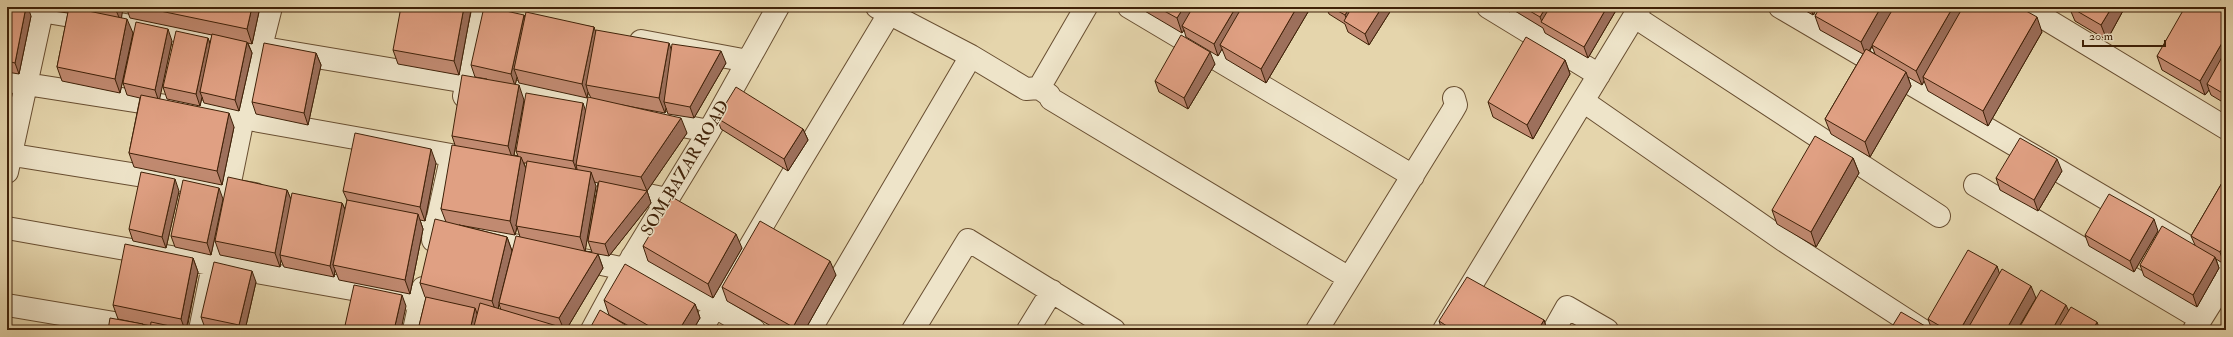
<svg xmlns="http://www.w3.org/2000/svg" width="2233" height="337" font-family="'IM FELL Double Pica',serif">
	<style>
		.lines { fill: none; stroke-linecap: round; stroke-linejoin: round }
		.minor-casing { stroke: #684e31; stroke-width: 24 }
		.minor { stroke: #eee4c9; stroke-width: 22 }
		.wall { fill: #c18a71; stroke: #3f2108; fill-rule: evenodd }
		.shaded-wall { fill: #9d705c; stroke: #3f2108 }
		.building { fill: #e0a083; stroke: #3f2108 }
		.labels { text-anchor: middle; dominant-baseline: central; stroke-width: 3; stroke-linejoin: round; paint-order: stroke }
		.street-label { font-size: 17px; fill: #3f2108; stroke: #eee4c9 }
	</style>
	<rect width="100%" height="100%" fill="#e5d5ac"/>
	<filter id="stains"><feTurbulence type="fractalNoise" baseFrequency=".005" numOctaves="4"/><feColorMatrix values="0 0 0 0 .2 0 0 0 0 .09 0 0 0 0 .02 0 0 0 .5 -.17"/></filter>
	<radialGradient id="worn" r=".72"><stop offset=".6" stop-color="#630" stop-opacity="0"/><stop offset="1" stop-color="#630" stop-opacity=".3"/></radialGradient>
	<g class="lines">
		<defs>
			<path id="minor" d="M17 7 467 82 616 112
				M877 7 971 56 1026 89 1039 88 1086 7
				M1129 7 1413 176
				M1488 7 1599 75
				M1780 7 2226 269
				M2026 7 2226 128
				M1635 17 1939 216
				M641 41 748 61
				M7 81 243 118 479 160
				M1039 88 1049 95 1051 99 1349 278
				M464 96 484 7
				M1583 101 1783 240 1922 330
				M656 121 709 131
				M7 154 255 194
				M7 172 43 7
				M566 178 667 199
				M1975 185 2201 319
				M393 219 625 269
				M7 228 420 301 454 309
				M433 240 451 159
				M632 257 754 330
				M7 305 156 330
				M200 330 243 118 271 7
				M414 330 423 288
				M592 330 625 269 709 131 778 7
				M701 330 795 170 889 14
				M810 330 971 56
				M913 330 968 240 1114 330
				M1028 330 1052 291
				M1317 330 1452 112 1456 105 1454 98
				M1444 330 1640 7
				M1554 330 1567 307 1607 330
				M2194 330 2226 279"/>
		</defs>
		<use href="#minor" class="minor-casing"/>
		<use href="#minor" class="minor"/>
	</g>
	<path class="wall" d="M7 7 31 16 19 74 7 72Z
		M52 7H123L121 17 133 33 120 93 62 81 57 67 68 13 53 11Z
		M126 7H260L252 44 248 43 252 53 239 111 204 103 202 97 200 106 167 99 163 87 208 38 210 44 212 35 130 18Z
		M1138 7H1306L1308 12 1266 83 1226 59 1222 49 1218 56 1186 37 1184 30 1182 33Z
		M1326 7H1393L1369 45 1348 32 1345 24 1329 14Z
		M1502 7H1513L1510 12Z
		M1513 7H1618L1588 58 1545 33 1543 28 1515 11Z
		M1799 7H1818L1813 15Z
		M2069 7H2125L2107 40 2075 21Z
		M2226 7V104L2211 95 2209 90 2205 95 2162 70 2157 56Z
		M471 10 459 75 398 64 393 50Z
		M524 15 525 17 594 27 595 31 726 63 694 118 668 114 666 108 665 113 622 105 687 133 647 191 651 203 609 256 598 254 603 268 566 330H418L426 298 425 297 420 283 446 222 441 209 455 145 452 136 487 79 475 77 471 65ZM517 77 519 83 587 98 588 92 591 98 586 111 516 151 518 156 514 155 524 100 515 85ZM524 163H527L526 169ZM594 182 598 183 588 241 592 252 585 251 596 186ZM459 225 515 235 517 227 520 237 512 251 507 237ZM499 304 501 310 498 309Z
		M1815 16 2042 32 1988 126 1928 91 1924 81 1922 85 1908 77 1911 86 1870 157 1831 134 1825 119 1863 54 1820 30ZM1872 46 1875 54 1870 51Z
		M172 41 159 99 234 127 222 185 134 167 129 153 140 98 127 95 123 83Z
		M316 53 321 65 308 125 256 114 252 102Z
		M1565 60 1570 74 1533 139 1493 117 1488 102Z
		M1215 64 1188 109 1159 92 1155 81Z
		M717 118 803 129 808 140 788 171 721 129Z
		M1853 158 1859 173 1816 247 1777 224 1772 210Z
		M436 163 425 221 420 220 423 229 410 294 339 280 335 270 334 277 284 267 281 260 280 267 220 255 215 241 287 190 291 200 342 203 345 209 347 200 343 191Z
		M2062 171 2038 211 2000 190 1996 178Z
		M2226 176 2224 264 2216 259 2219 268 2197 307 2144 276 2140 265 2195 245 2191 236Z
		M179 191 166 248 133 241 129 229Z
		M223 199 211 255 175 247 171 236Z
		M2158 231 2134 272 2089 246 2085 235Z
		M643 246 742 248 713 298 648 261Z
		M193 258 198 272 187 329 151 326 118 319 113 305Z
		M1997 266 1999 274 2036 298 2017 330H1890H1932L1928 319Z
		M836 275 805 330H778L727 301 722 287Z
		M256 282 245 330H214L205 328 201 317Z
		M604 300 695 304 700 318 693 330H636L609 315Z
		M1544 320 1547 330H1442L1439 321Z"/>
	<path class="shaded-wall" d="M26 7H28L31 16 19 74 15 63Z
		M116 7H123L121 22 115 8Z
		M252 7H260L252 44 247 29Z
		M464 7H470L471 10 459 75 454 61Z
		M1184 7H1197L1182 26 1184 30 1182 33 1177 18Z
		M1236 7H1246L1220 45 1222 49 1218 56 1214 44Z
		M1297 7H1306L1308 12 1266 83 1261 69Z
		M1350 7H1361L1348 23 1345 15Z
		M1382 7H1393L1369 45 1365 34Z
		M1508 7H1513L1510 12Z
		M1546 7H1557L1542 22 1540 17Z
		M1607 7H1618L1588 58 1584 47Z
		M1810 7H1818L1813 15Z
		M1881 7H1895L1866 56 1861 42Z
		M1953 7H1967L1923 77 1924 81 1922 85 1916 71Z
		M2112 7H2125L2107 40 2101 25Z
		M524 15 528 26 514 69 517 77 515 86 511 74Z
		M2037 17 2042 32 1988 126 1983 111Z
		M127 19 133 33 120 93 115 79Z
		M594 27 599 42 586 85 588 92 587 98 582 84Z
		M168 29 172 41 159 102 155 90Z
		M2226 36V59L2207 84 2209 90 2205 95 2200 81Z
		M208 38 212 49 200 92 202 97 200 106 196 94Z
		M247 42 252 53 239 111 235 100Z
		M669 43 674 57 664 102 666 108 665 113 659 98Z
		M721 51 726 63 694 118 690 107Z
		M1210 52 1215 64 1188 109 1184 98Z
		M316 53 321 65 308 125 304 113Z
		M1565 60 1570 74 1533 139 1527 125Z
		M1906 72 1911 86 1870 157 1865 142Z
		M519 85 524 100 513 160 508 146Z
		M583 103 587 115 576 165 577 169V172L573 161Z
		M229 113 234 127 222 185 217 171Z
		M681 118 687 133 647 191 651 203 609 256 605 244 647 191 641 177Z
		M803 129 808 140 788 171 784 159Z
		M431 149 436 163 425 221 420 207Z
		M521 157 527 171 516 226 517 227 515 235 510 221Z
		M1853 158 1859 173 1816 247 1811 232Z
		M2057 159 2062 171 2038 211 2034 200Z
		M591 172 596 186 585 252 580 237Z
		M175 179 179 191 166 248 162 237Z
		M219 188 223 199 211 255 207 243Z
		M287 190 293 204 280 255 281 260 280 267 275 253Z
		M342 203 347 214 333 265 335 270 334 277 330 266Z
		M418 214 423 229 410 294 405 280Z
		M2154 219 2158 231 2134 272 2130 261Z
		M736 234 742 248 713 298 708 284Z
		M507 237 512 251 499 303V304L497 315 492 301Z
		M2226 242V260L2224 264 2220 252Z
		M598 254 603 268 566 330H564L559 318Z
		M2215 257 2219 268 2197 307 2193 295Z
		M193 258 198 272 186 330H185L181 319Z
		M830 261 836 275 805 330H794L793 327Z
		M1997 266 2001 278 1971 330H1960Z
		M252 271 256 282 245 330H241L239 325Z
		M2031 286 2036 298 2017 330H2006Z
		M402 295 406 306 401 330H394Z
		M695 304 700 318 693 330H679Z
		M2066 305 2071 316 2062 330H2052Z
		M475 308 479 319 477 330H470Z
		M1544 320 1547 330H1538Z
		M2097 322 2100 330H2093Z
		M143 324 145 330H141Z
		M557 326 559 330H554Z"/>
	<path class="building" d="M7 7H26L15 63 7 61Z
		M69 7 127 19 115 79 57 67Z
		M141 7H252L247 29Z
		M401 7H464L454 61 393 50Z
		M484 7H488L524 15 511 74 471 65Z
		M1157 7H1184L1177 18Z
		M1193 7H1236L1214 44 1182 26Z
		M1242 7H1297L1261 69 1220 45Z
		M1331 7H1350L1345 15Z
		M1352 7H1382L1365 34 1344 21Z
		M1523 7H1546L1540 17Z
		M1550 7H1607L1584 47 1541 22Z
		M1820 7H1881L1861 42 1815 16Z
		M1894 7H1953L1916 71 1872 45Z
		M1963 7H2019L2037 17 1983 111 1923 77Z
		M2070 7H2112L2101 25Z
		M2185 7H2226V36L2200 81 2157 56Z
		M526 12 594 27 582 84 514 69Z
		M136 22 168 29 155 90 123 83Z
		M596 30 669 43 659 98 586 85Z
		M176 31 208 38 196 94 163 87Z
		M212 34 247 42 235 100 200 92Z
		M1181 35 1210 52 1184 98 1155 81Z
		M1526 37 1565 60 1527 125 1488 102Z
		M264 43 316 53 304 113 252 102Z
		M672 44 721 51 690 107 664 102Z
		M1866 49 1906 72 1865 142 1825 119Z
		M2226 50V95L2207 84Z
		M462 75 519 85 508 146 452 136Z
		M736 87 803 129 784 159 717 118Z
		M526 93 583 103 573 161 516 151Z
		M141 95 229 113 217 171 129 153Z
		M588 97 681 118 641 177 576 165Z
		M355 133 431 149 420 207 343 191Z
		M1815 136 1853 158 1811 232 1772 210Z
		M2020 138 2057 159 2034 200 1996 178Z
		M452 145 521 157 510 221 441 209Z
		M527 161 591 172 580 237 516 226Z
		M141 172 175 179 162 237 129 229Z
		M2226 176V242L2220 252 2191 236Z
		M228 177 287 190 275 253 215 241Z
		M183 180 219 188 207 243 171 236Z
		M599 181 647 191 605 244 588 241Z
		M292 193 342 203 330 266 280 255Z
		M2109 194 2154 219 2130 261 2085 235Z
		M672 197 736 234 708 284 643 246Z
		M347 200 418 214 405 280 333 265Z
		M435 219 507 237 492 301 420 283Z
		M760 221 830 261 793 327 722 287Z
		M2162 226 2215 257 2193 295 2140 265Z
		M516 236 598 254 559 318 499 303Z
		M125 244 193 258 181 319 113 305Z
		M1968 250 1997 266 1960 330H1947L1928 319Z
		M214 262 252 271 239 325 201 317Z
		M625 264 695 304 679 330H656L604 300Z
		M2002 269 2031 286 2006 330H1967Z
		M1467 277 1544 320 1538 330H1453L1439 321Z
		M354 285 402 295 394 330H344Z
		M2041 290 2066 305 2052 330H2018Z
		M426 297 475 308 470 330H418Z
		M480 303 557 326 554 330H473Z
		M2071 307 2097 322 2093 330H2057Z
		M600 310 634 330H589Z
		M1901 312 1932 330H1890Z
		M110 318 143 324 141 330H108Z
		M151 322 189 330H150Z
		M2101 326 2107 330H2099Z"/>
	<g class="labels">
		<g class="street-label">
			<text transform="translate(685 168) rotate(-59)">SOM BAZAR ROAD</text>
		</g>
	</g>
	<rect width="2233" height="337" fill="none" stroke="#e5d5ac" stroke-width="24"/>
	<rect x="8" y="8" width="2217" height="321" fill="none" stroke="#3f2108" stroke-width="2"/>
	<rect x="12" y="12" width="2209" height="313" fill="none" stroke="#3f2108"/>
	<path d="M2083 40v6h82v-6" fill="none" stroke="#3f2108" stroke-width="2"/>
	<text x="2089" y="40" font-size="12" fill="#3f2108" stroke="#eee4c9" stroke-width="3" paint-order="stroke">20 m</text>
	<rect width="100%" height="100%" filter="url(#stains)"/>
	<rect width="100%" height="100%" fill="url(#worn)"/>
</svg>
